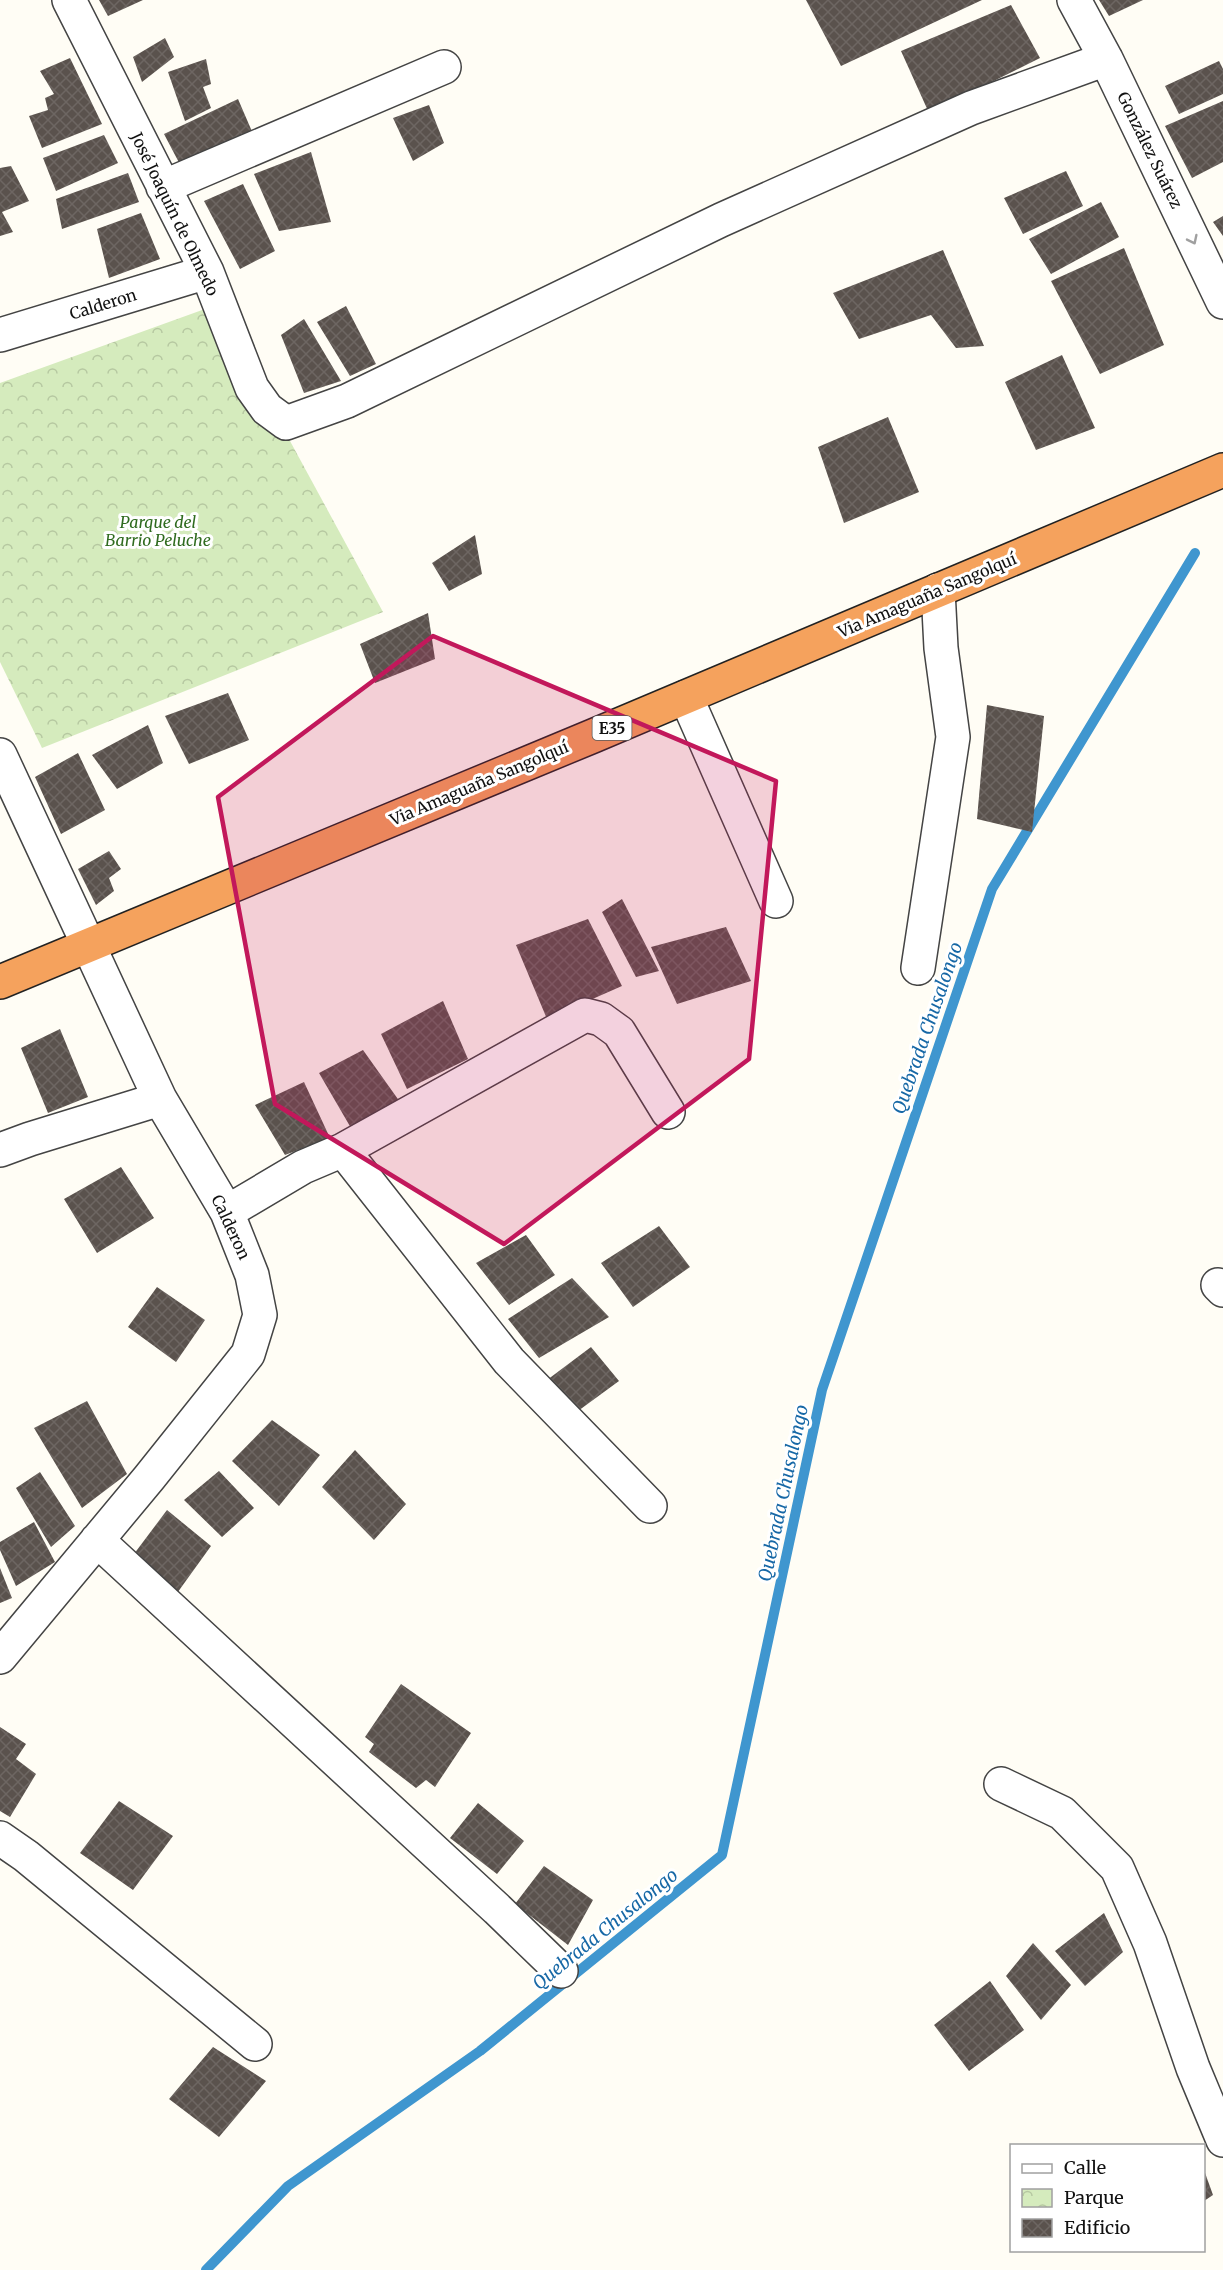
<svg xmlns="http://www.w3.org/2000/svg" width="1223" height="2270" font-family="Merriweather,serif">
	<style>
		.park { fill: url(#park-crowns) }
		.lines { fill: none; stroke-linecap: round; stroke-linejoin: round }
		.stream { stroke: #3f96cf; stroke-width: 10 }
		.building { fill: url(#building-cross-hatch) }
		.minor-casing { stroke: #444; stroke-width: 36 }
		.highway-casing { stroke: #222; stroke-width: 36 }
		.minor { stroke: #fff; stroke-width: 33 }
		.highway { stroke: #f5a25d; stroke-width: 33 }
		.oneway { stroke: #a0a0a0 }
		.marked { fill: #c2185b; fill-opacity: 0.2; stroke: #c2185b; stroke-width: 4.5; stroke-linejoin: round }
		.labels { text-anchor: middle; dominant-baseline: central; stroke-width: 6; stroke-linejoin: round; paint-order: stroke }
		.shield { fill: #fff; stroke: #585858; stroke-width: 1.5 }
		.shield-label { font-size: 15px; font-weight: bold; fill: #111 }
		.street-label { font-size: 16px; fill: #111; stroke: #fff }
		.park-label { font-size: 16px; font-style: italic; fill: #2f6b1f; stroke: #fff }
		.water-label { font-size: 18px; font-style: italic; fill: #1768a6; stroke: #fff }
	</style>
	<defs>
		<pattern id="park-crowns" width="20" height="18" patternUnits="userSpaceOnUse" patternTransform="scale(1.5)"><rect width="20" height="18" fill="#d5ebbd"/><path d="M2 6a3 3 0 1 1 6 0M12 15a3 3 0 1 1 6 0" fill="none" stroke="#b6c8a1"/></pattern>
		<pattern id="building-cross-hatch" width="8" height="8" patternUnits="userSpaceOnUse" patternTransform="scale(1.5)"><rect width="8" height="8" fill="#5a524d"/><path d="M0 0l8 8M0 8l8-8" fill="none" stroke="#6d6662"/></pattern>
	</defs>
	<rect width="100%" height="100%" fill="#fffdf5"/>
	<path class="park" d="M216 305 383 612 42 748 0 662V383Z"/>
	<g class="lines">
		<path class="stream" d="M206 2270 288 2186 480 2051 722 1855 822 1390 992 889 1195 553"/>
	</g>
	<path class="building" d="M99 0H143L108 16Z
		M806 0H982L841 66Z
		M1099 0H1143L1109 16Z
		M1011 5 1040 58 929 113 901 51Z
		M165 38 174 57 142 82 133 57Z
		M70 58 102 124 42 148 29 116 48 110 45 98 54 94 40 71Z
		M206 59 211 84 203 87 211 108 185 121 168 72Z
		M1219 61 1223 69V94L1179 114 1165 86Z
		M238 99 257 143 185 174 164 134Z
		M1223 101V162L1192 178 1165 126Z
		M429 105 444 143 413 161 393 118Z
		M104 135 118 163 56 191 43 158Z
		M311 152 331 222 279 231 254 174Z
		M11 166 29 201 2 212 13 232 0 236V168Z
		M1066 171 1083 206 1023 234 1004 198Z
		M128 173 139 202 62 229 56 199Z
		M243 184 275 251 240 269 204 201Z
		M1101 202 1119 237 1051 274 1029 239Z
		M141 213 160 259 109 278 97 229Z
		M1223 216V236L1213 222Z
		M1124 248 1164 345 1100 374 1051 281Z
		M943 250 984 346 956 348 931 315 859 339 833 293Z
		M346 306 376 364 350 376 317 322Z
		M304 319 341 381 304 393 281 335Z
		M1062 355 1095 428 1036 450 1005 382Z
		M888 417 919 492 844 523 818 447Z
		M475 535 482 574 449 591 432 563Z
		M428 613 435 659 375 683 360 644Z
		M228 693 249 740 189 764 165 716Z
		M987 705 1044 716 1032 832 977 819Z
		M148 725 163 763 117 789 92 755Z
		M78 753 105 810 61 834 35 777Z
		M109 851 121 869 109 878 114 891 96 905 78 869Z
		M622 899 659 971 636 977 602 912Z
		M588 919 622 986 547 1019 516 945Z
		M726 927 751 981 677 1004 651 947Z
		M443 1001 468 1059 407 1089 381 1034Z
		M60 1029 88 1097 48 1113 21 1048Z
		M363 1050 400 1102 351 1128 319 1073Z
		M304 1082 330 1138 285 1155 255 1105Z
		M121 1167 154 1218 97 1253 64 1199Z
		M659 1226 690 1267 633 1307 601 1263Z
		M526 1235 555 1275 509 1305 476 1263Z
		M572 1278 609 1317 539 1358 508 1319Z
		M157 1287 205 1320 176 1362 128 1327Z
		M591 1347 619 1381 578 1411 547 1380Z
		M87 1401 127 1474 82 1508 34 1428Z
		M272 1420 320 1455 279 1506 232 1461Z
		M355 1450 406 1504 374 1540 322 1487Z
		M219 1471 254 1508 222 1537 184 1500Z
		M40 1472 75 1526 51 1547 16 1488Z
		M167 1510 211 1546 175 1596 128 1562Z
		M34 1522 55 1562 16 1586 0 1550V1542Z
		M0 1568 12 1598 0 1603Z
		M401 1684 471 1733 435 1787 426 1780 416 1788 369 1752 374 1744 365 1737Z
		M0 1727 26 1744 16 1759 36 1774 10 1817 0 1811Z
		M119 1801 173 1836 133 1890 80 1853Z
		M478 1803 524 1841 497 1874 450 1838Z
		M544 1866 593 1900 568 1945 515 1904Z
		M1104 1913 1123 1952 1085 1986 1055 1951Z
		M1033 1943 1071 1985 1041 2020 1006 1976Z
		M990 1981 1024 2030 969 2071 934 2025Z
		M213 2047 266 2081 219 2137 169 2099Z
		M1204 2170 1213 2195 1204 2201Z"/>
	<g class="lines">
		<defs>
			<path id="minor" d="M69 0 207 272 252 388 267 409 286 423 347 401 721 220 971 108 1106 59
				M1074 0 1106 59 1223 302
				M163 187 444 67
				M0 335 207 272
				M686 697 776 901
				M0 755 160 1099 227 1212 252 1275 260 1315 248 1354 149 1478 0 1657
				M918 968 953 737 941 648 938 590
				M0 1150 30 1139 160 1099
				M343 1150 585 1015 601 1019 619 1032 668 1112
				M227 1212 303 1167 343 1150 509 1361 650 1506
				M1218 1285 1223 1290
				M97 1540 497 1909 561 1971
				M1001 1784 1062 1813 1117 1868 1150 1943 1193 2068 1223 2140
				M0 1838 26 1856 255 2044"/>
			<path id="highway" d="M0 982 593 736 1223 470"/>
		</defs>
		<use href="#minor" class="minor-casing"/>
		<use href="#highway" class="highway-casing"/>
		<use href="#minor" class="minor"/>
		<use href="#highway" class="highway"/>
	</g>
	<defs><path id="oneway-chevron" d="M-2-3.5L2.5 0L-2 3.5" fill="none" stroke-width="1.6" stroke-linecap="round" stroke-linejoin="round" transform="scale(1.5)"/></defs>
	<use class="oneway" href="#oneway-chevron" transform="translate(1193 240) rotate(64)"/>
	<path class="marked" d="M433 636 776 781 749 1059 504 1244 275 1104 218 797Z"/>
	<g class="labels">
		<rect class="shield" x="592.5" y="716" width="39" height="24" rx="4.5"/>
		<g class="shield-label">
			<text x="612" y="728">E35</text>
		</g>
		<g class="street-label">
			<text transform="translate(1150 150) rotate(64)">González Suárez</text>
			<text transform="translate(175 214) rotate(64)">José Joaquín de Olmedo</text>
			<text transform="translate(103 304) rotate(-17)">Calderon</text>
			<text transform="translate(927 595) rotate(-23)">Via Amaguaña Sangolquí</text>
			<text transform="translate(479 783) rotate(-23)">Via Amaguaña Sangolquí</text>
			<text transform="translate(231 1227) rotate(65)">Calderon</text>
		</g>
		<g class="park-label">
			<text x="158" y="522">Parque del<tspan x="158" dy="18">Barrio Peluche</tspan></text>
		</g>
		<g class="water-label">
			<text transform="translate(927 1028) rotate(-71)">Quebrada Chusalongo</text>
			<text transform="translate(783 1493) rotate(-78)">Quebrada Chusalongo</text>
			<text transform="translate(605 1929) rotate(-39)">Quebrada Chusalongo</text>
		</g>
	</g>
	<rect x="1010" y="2144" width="195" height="108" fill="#ffffff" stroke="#a0a0a0" stroke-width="1.5"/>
	<rect x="1022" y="2164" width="30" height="9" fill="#ffffff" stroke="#a0a0a0" stroke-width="1.5"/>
	<text x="1064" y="2174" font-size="18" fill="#111111">Calle</text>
	<rect x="1022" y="2189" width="30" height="18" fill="url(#park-crowns)" stroke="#a0a0a0" stroke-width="1.5"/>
	<text x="1064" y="2204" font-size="18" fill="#111111">Parque</text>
	<rect x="1022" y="2219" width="30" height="18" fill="url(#building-cross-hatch)" stroke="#a0a0a0" stroke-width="1.5"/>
	<text x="1064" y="2234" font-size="18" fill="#111111">Edificio</text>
</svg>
